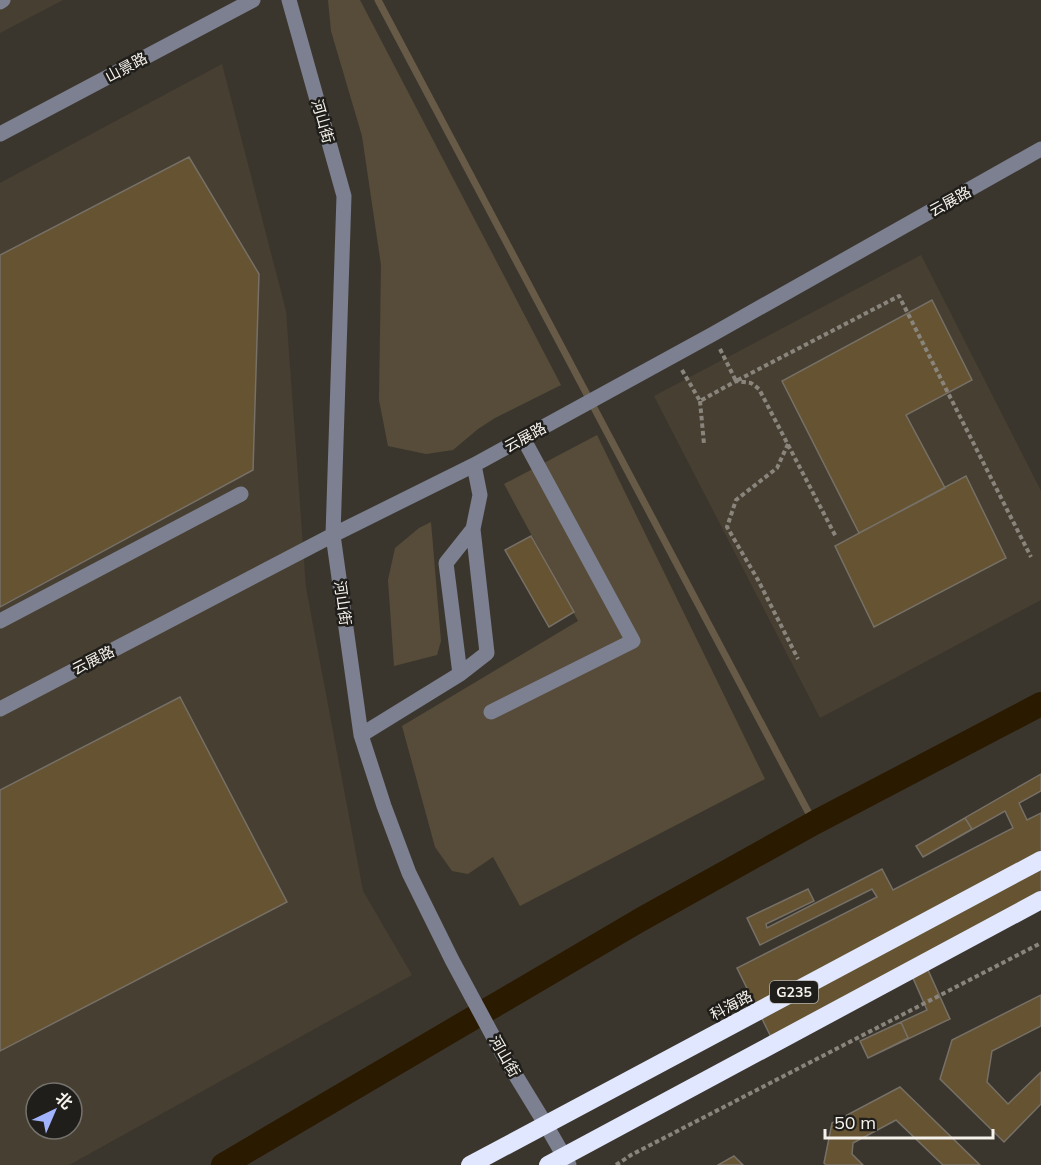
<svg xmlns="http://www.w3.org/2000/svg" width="1041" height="1165" font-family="Mulish,'Noto Sans SC',sans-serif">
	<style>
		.built { fill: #473f31; fill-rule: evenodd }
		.green { fill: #574c39 }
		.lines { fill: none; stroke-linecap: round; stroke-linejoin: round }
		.stream { stroke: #675b47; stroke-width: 7 }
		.canal { stroke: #2a1a00; stroke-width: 24 }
		.building { fill: #655332; stroke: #767067; stroke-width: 1.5 }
		.path { stroke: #89857d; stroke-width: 4; stroke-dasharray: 4.5 3; stroke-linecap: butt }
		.minor { stroke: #7c8090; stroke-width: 15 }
		.highway { stroke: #e0e7fe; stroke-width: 18 }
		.labels { text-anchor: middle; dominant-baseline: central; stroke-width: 5; stroke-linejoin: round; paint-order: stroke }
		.shield { fill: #201e1a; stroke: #b5b2ad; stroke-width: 1.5 }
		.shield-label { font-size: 14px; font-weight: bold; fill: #f5f2ec }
		.street-label { font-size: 15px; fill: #f5f2ec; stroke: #201e1a }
	</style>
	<rect width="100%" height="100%" fill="#3b362d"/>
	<path class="built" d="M0 0H63L0 33Z
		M222 64 286 311 306 588 363 891 412 975 69 1165H0V183ZM36 1093H72V1129H36Z
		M921 255 1041 491V600L820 718 654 396Z"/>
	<path class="green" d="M328 0H360L561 385 495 418 478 429 453 450 426 454 388 446 379 400 381 265 362 136 331 31Z
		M597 435 765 779 520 906 493 857 468 874 452 871 435 847 402 726 578 621 504 484Z
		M431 522 441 641 437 655 394 666 388 580 395 548 419 528Z"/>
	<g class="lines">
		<path class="stream" d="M378 0 814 823"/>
		<path class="canal" d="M223 1165 640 920 814 823 1041 704"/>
	</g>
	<path class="building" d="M189 157 259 274 253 470 0 607V255Z
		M932 300 972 380 906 415 945 488 859 533 782 381Z
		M966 476 1006 558 874 627 835 546Z
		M531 536 574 612 549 627 505 550Z
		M180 697 287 902 0 1051V790Z
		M1041 774V791L1019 803 1027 820 1041 813V901L924 961 950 1019 868 1058 860 1041 927 1010 909 969 772 1039 737 968 877 897 872 889 760 945 747 918 808 889 814 901 766 924 767 928 882 869 893 890 1013 828 1005 811 923 857 916 846Z
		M965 818 972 829 923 857 916 846Z
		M1041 995V1026L992 1051 987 1082 1008 1104 1041 1072V1104L1004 1142 940 1079 952 1040Z
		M901 1022 908 1038 868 1058 860 1041Z
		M900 1087 980 1165H943L896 1120 853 1143 852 1154 863 1165H826L824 1163 832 1123Z
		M734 1156 743 1165H718Z"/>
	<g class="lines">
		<path class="path" d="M720 349 736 381 899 296 1031 557
			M682 370 700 401 736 381 751 383 759 389 836 537
			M700 401 704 444
			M788 444 777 468 736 500 727 527 758 580 798 659
			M616 1165 631 1155 1041 943"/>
		<path class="minor" d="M289 0 344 196 333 535 361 735 384 806 409 873 452 960 502 1053 546 1125 569 1165
			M0 2 3 0
			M0 134 253 0
			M0 621 241 494
			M460 674 446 563 473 529
			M0 709 333 535 474 465 713 334 1041 149
			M491 712 633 641 523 438
			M361 735 460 674 487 653 473 529 480 495 474 465"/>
		<path class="highway" d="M470 1165 1041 860
			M548 1165 1041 900"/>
	</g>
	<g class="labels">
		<rect class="shield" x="770" y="981" width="48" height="22" rx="4.5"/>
		<g class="shield-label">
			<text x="794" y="992">G235</text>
		</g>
		<g class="street-label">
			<text transform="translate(126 67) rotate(-28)">山景路</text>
			<text transform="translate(323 121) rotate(74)">河山街</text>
			<text transform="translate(950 201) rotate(-29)">云展路</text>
			<text transform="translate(525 437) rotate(-29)">云展路</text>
			<text transform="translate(343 603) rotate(82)">河山街</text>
			<text transform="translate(93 660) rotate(-27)">云展路</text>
			<text transform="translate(731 1005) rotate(-28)">科海路</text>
			<text transform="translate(505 1056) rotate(60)">河山街</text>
		</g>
	</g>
	<g transform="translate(54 1111) rotate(44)"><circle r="28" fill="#201e1a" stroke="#75736e" stroke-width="1.5"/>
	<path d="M0-4.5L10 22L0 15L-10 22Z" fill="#a1b3fd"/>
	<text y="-9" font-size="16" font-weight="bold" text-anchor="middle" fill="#f5f2ec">北</text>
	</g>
	<path d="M825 1129v9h168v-9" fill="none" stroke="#f5f2ec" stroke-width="3"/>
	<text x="834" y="1129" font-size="18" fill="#f5f2ec" stroke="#201e1a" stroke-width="4.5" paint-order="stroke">50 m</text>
</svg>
